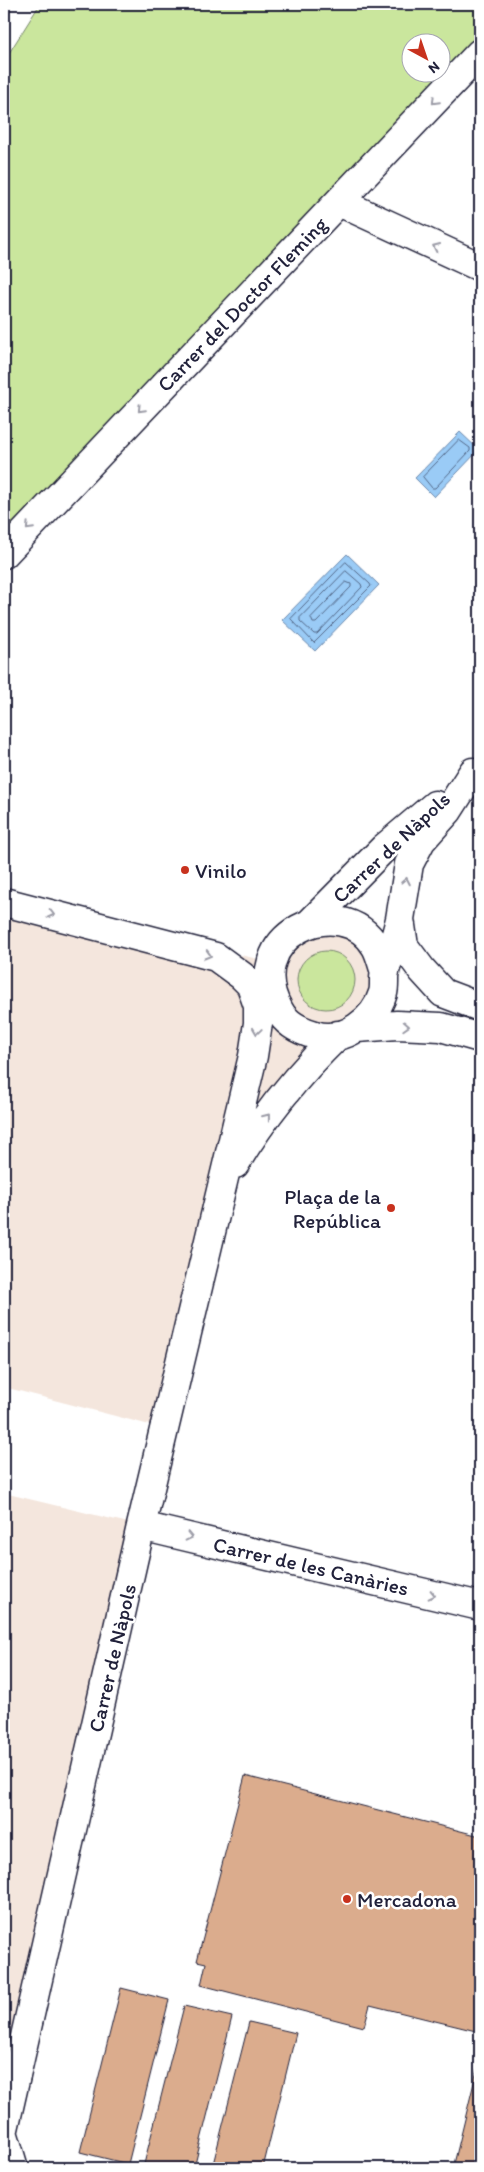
<svg xmlns="http://www.w3.org/2000/svg" width="484" height="2172" font-family="Itim,sans-serif">
	<style>
		.built { fill: #f4e6dd }
		.green { fill: #cae69d; stroke: #76846c; fill-rule: evenodd }
		.water { fill: #9acbf6; stroke: #6a87ab }
		.lines { fill: none; stroke-linecap: round; stroke-linejoin: round }
		.shore { stroke: #526686; stroke-width: 1 }
		.building { fill: #dbac8d; stroke: #22223b }
		.minor-casing { stroke: #22223b; stroke-width: 31 }
		.minor { stroke: #fff; stroke-width: 28 }
		.oneway { stroke: #9c9ca7 }
		.poi-dot { fill: #c8321e; stroke: #fff; stroke-width: 2 }
		.labels { text-anchor: middle; dominant-baseline: central; stroke-width: 5; stroke-linejoin: round; paint-order: stroke }
		.street-label { font-size: 21px; fill: #22223b; stroke: #fff }
		.poi-label { font-size: 21px; fill: #22223b; stroke: #fff; text-anchor: start }
	</style>
	<rect width="100%" height="100%" fill="#fff"/>
	<filter id="ink" filterUnits="userSpaceOnUse"><feTurbulence type="fractalNoise" baseFrequency=".02" numOctaves="2"/><feDisplacementMap in="SourceGraphic" scale="10" xChannelSelector="R" yChannelSelector="G"/><feConvolveMatrix kernelMatrix="1 2 1 2 8 2 1 2 1" color-interpolation-filters="sRGB"/></filter>
	<g filter="url(#ink)">
		<path class="built" d="M4 899 270 962 293 932H362L383 993 338 1035 222 1187 165 1429 4 1387Z
			M4 1493 141 1526 4 2098Z"/>
		<path class="green" d="M40 4H480V53L4 554V61ZM412 42H442V72H412Z
			M297 980a29 29 0 1 1 58 0a29 29 0 1 1-58 0Z"/>
		<path class="water" d="M460 432 479 450 434 497 415 478Z
			M347 554 379 585 315 651 282 620Z"/>
		<g class="lines">
			<path class="shore" d="M459 440 470 448V451L435 488H432L423 477Z
				M346 562 370 584 371 586 314 643 291 619Z
				M346 571 361 584 362 587 317 634H314L300 621V618Z
				M346 582 351 584V587L316 623H313L311 618Z"/>
		</g>
		<path class="building" d="M245 1776 480 1836V2032L370 2005 364 2027 201 1985 206 1963 197 1961Z
			M121 1988 169 2000 128 2164 80 2152Z
			M184 2006 232 2017 194 2168H143Z
			M249 2022 296 2033 263 2168H212Z
			M480 2058V2168H453Z"/>
		<g class="lines">
			<defs>
				<path id="minor" d="M339 202 480 267
					M4 554 480 53
					M473 772 448 811 421 841 409 864 400 919 404 946 422 970 443 993 480 1007
					M4 902 216 957 242 976 263 997
					M311 922 384 848 435 805
					M385 972C382 964 380 954 376 947 341 888 238 936 279 1010 286 1024 301 1031 315 1035 344 1044 375 1020 383 993 385 986 383 978 385 971 390 953 396 937 400 919
					M357 1028 397 1025 441 1027 480 1038
					M235 1164C263 1117 298 1074 338 1035
					M141 1526 480 1606
					M4 2129 141 1526 253 1056 258 1023V1006L250 983
					M4 2135 14 2168"/>
			</defs>
			<use href="#minor" class="minor-casing"/>
			<use href="#minor" class="minor"/>
		</g>
		<defs><path id="oneway-chevron" d="M-2-3.5L2.5 0L-2 3.5" fill="none" stroke-width="1.6" stroke-linecap="round" stroke-linejoin="round" transform="scale(1.25)"/></defs>
		<g class="oneway">
			<use href="#oneway-chevron" transform="translate(435 101) rotate(134)"/>
			<use href="#oneway-chevron" transform="translate(436 247) rotate(-155)"/>
			<use href="#oneway-chevron" transform="translate(141 409) rotate(134)"/>
			<use href="#oneway-chevron" transform="translate(29 527) rotate(134)"/>
			<use href="#oneway-chevron" transform="translate(406 881) rotate(-79)"/>
			<use href="#oneway-chevron" transform="translate(51 914) rotate(14)"/>
			<use href="#oneway-chevron" transform="translate(208 955) rotate(16)"/>
			<use href="#oneway-chevron" transform="translate(406 1026) rotate(3)"/>
			<use href="#oneway-chevron" transform="translate(257 1031) rotate(98)"/>
			<use href="#oneway-chevron" transform="translate(267 1117) rotate(-52)"/>
			<use href="#oneway-chevron" transform="translate(189 1537) rotate(13)"/>
			<use href="#oneway-chevron" transform="translate(432 1595) rotate(13)"/>
		</g>
	</g>
	<g class="poi-dot">
		<circle cx="185" cy="870" r="5"/>
		<circle cx="391" cy="1208" r="5"/>
		<circle cx="347" cy="1899" r="5"/>
	</g>
	<g class="labels">
		<g class="street-label">
			<text transform="translate(242 304) rotate(-46)">Carrer del Doctor Fleming</text>
			<text transform="translate(391 847) rotate(-43)">Carrer de Nàpols</text>
			<text transform="translate(311 1566) rotate(13)">Carrer de les Canàries</text>
			<text transform="translate(112 1658) rotate(-77)">Carrer de Nàpols</text>
		</g>
		<g class="poi-label">
			<text x="195" y="870">Vinilo</text>
			<text x="381" y="1196" text-anchor="end">Plaça de la<tspan x="381" dy="24">República</tspan></text>
			<text x="357" y="1899">Mercadona</text>
		</g>
	</g>
	<rect width="484" height="2172" fill="none" stroke="#fff" stroke-width="20"/>
	<rect x="10" y="10" width="464" height="2152" fill="none" stroke="#22223b" stroke-width="2" filter="url(#ink)"/>
	<g transform="translate(426 58) rotate(140)"><circle r="24" fill="#ffffff" stroke="#a7a7b1"/>
	<path d="M0-4L9 19L0 12L-9 19Z" fill="#c8321e"/>
	<text y="-8" font-size="14" font-weight="bold" text-anchor="middle" fill="#22223b">N</text>
	</g>
</svg>
